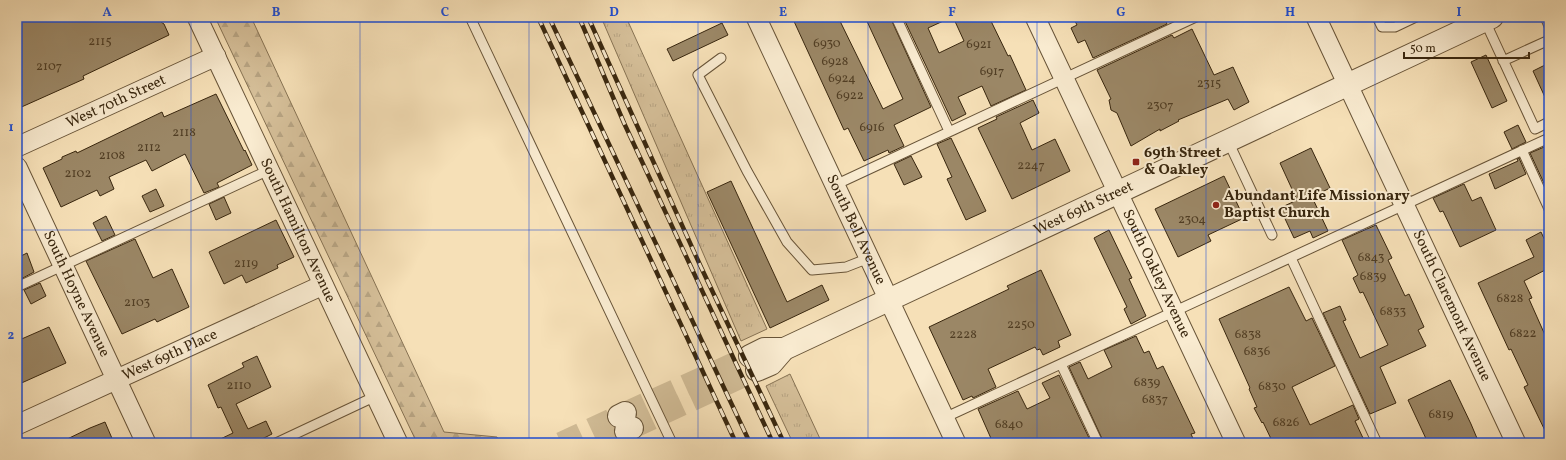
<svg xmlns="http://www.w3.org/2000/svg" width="1566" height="460" font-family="Vollkorn,serif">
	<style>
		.grass { fill: url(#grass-tufts); stroke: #877354 }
		.forest { fill: url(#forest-firs); stroke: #877354 }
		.building { fill: #9b8766; stroke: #38260e }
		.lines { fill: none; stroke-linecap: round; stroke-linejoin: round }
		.tertiary-tunnel { stroke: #d0bb95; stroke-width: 22; stroke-dasharray: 22 11; stroke-linecap: butt }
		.service-casing { stroke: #685438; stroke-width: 11 }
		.minor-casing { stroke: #685438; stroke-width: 21 }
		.tertiary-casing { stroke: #685438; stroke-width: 24 }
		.service { stroke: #f9ebd0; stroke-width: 9 }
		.minor { stroke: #f9ebd0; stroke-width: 19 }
		.tertiary { stroke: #f9ebd0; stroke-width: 22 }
		.rail-casing { stroke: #38260e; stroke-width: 4.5 }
		.rail { stroke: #f9ebd0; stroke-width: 3; stroke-dasharray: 9; stroke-linecap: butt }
		.grid { fill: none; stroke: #1d4ed8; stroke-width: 1; stroke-opacity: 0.55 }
		.poi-dot { fill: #8f2418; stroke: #f9ebd0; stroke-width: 1.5 }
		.labels { text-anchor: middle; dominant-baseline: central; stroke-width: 4; stroke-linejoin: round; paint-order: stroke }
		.number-label { font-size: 13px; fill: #513e24 }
		.street-label { font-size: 15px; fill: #38260e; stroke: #f9ebd0 }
		.poi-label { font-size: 15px; font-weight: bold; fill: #38260e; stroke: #f9ebd0; text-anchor: start }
		.neatline { fill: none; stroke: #1d4ed8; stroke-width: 1.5 }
		.grid-label { font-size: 13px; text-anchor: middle; font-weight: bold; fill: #1d4ed8 }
	</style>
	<defs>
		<pattern id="grass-tufts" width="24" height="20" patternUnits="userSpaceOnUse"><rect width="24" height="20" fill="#d6c09a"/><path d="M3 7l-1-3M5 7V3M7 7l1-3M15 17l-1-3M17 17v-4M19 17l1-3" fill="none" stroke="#b8a584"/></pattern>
		<pattern id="forest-firs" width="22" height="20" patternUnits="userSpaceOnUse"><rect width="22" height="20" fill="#d6c09a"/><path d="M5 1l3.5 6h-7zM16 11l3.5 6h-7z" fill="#b8a584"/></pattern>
	</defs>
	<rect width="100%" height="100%" fill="#f6e0b7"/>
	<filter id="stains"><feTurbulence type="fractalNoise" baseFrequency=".005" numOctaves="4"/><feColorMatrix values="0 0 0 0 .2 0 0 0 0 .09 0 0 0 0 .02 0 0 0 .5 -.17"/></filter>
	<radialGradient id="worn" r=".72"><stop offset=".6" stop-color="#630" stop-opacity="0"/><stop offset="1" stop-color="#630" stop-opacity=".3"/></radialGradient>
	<path class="grass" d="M601 17H626L767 329 741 341Z
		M790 374 822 443H793L766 386Z"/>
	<path class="forest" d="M215 17H251L444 432 497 437 499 443H417Z"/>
	<path class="building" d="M17 17H159L161 22 164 24 169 35 83 76 84 79 17 109Z
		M792 17H838L883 109 903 99 865 17H890L931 107 894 125 904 146 889 153 888 150 864 161 848 128 844 130Z
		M903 17H952L928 28 939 53 964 41 953 17H989L1008 56 1010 55 1026 90 991 106 982 86 958 97 966 114 952 121Z
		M1073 17H1164L1167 24 1093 58 1085 40 1078 43 1071 28 1077 25Z
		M722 23 728 35 673 61 667 49Z
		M1192 29 1214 75 1233 67 1249 102 1234 110 1228 99 1178 120 1179 121 1160 131V129L1131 146 1117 113 1111 110 1109 100 1111 99 1097 70 1172 35 1174 38Z
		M1486 55 1507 101 1492 108 1471 62Z
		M1549 63V106L1533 71Z
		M216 94 244 151 245 150 252 165 217 183 219 187 204 193 185 154 152 171 146 160 109 177 114 189 100 196 97 190 61 207 43 168 62 159V157L76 151 77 153 162 112 164 117Z
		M1033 100 1039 113 1020 123 1032 150 1055 139 1070 171 1012 199 978 128 997 119 996 117Z
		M1518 125 1526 142 1512 149 1504 132Z
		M951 138 986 211 966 220 947 179 952 177 937 144Z
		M1549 145V194L1530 153Z
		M1311 148 1330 188 1312 197 1328 231 1313 238 1310 231 1294 238 1280 208 1297 200 1280 163Z
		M911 156 922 177 904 185 894 164Z
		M1519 158 1526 174 1495 189 1489 174 1518 161 1517 159Z
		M1224 176 1244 218 1208 235 1211 241 1178 257 1155 209Z
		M731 181 787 302 822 285 829 300 770 328 707 192Z
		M1464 184 1472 201 1481 197 1496 230 1460 247 1443 211 1440 212 1433 198Z
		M156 189 164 206 150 212 142 196Z
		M224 197 231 213 216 220 209 204Z
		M106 216 115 235 102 241 93 223Z
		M276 220 294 257 277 265 278 268 246 283 242 275 224 284 209 252Z
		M1376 225 1392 258 1388 260 1405 296 1409 294 1424 327 1418 330 1426 346 1380 367 1396 403 1370 414 1323 313 1340 306 1346 320 1343 321 1360 358 1388 345 1363 292 1360 293 1353 278 1358 275 1342 240Z
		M1109 230 1132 278 1129 279 1146 316 1131 324 1124 309 1127 307 1094 238Z
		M1541 232 1549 249V268L1524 281 1532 298 1529 299 1545 335 1549 333V439L1524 387 1528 385 1511 349 1509 350 1478 283 1534 257 1526 240Z
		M135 239 153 278 172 269 189 307 157 322 155 319 122 334 86 261Z
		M27 253 34 272 21 279 17 271V258Z
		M1041 270 1071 335 1058 341 1060 347 1043 355 1040 349 1037 350 1035 347 988 369 996 387 973 398 972 396 963 400 929 327 1009 289 1007 286Z
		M40 283 46 296 31 304 24 290Z
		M1289 287 1306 321 1312 318 1335 366 1292 387 1310 425 1353 405 1359 419 1355 421 1363 438 1353 443H1273L1263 422 1262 423 1254 408 1257 407 1249 389 1250 388 1219 319Z
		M49 327 66 363 17 385V341Z
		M1136 336 1144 353 1149 351 1157 369 1163 366 1195 433 1191 434 1195 443H1104L1069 367 1080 362 1088 379 1112 367 1104 350Z
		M257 356 271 387 236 404 248 429 266 421 272 434 254 443H212L233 433 221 407 218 408 208 385 244 367 242 363Z
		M1059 375 1089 438 1079 443H993L978 409 1018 391 1027 409 1050 398 1042 383Z
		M1450 380 1471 424 1479 443H1428L1408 400Z
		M105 422 114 443H59L90 428Z"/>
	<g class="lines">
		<path class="tertiary-tunnel" d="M625 413 750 356
			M632 428 757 370
			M561 443 619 416
			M600 443 626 431"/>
		<defs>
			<path id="service" d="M470 17 672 443
				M896 17 949 131
				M1377 17 1382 27H1395L1416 17
				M1545 17 1549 26
				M1485 21 1535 129 1549 122
				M721 58 698 75 747 171 787 242 812 270 846 267 869 258
				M1503 61 1549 40
				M1228 141 1272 235
				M1522 150 1549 209
				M835 185 1196 17
				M1291 258 1377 443
				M17 287 269 170
				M1061 364 1098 443
				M944 418 1549 138
				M276 443 376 396"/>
			<g id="minor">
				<path id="s1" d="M197 17 398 443"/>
				<path id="s2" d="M756 17 956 443"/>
				<path id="s3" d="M1035 17 1236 443"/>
				<path id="s4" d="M1316 17 1516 443"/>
				<path id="s5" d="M17 147 216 56"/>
				<path id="s6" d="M17 167 146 443"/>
				<path id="s7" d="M17 425 323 285"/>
			</g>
			<g id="tertiary">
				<path d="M750 356 764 349H784"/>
				<path id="s8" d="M757 370 771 364 784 349 1492 17"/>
				<path d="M619 416 625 413"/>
				<path d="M626 431 632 428"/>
			</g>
		</defs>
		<use href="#service" class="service-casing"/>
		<use href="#minor" class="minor-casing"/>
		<use href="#tertiary" class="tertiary-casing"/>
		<use href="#service" class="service"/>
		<use href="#minor" class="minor"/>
		<use href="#tertiary" class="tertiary"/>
		<defs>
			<path id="rail" d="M538 17 736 443
				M549 17 750 443
				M579 17 624 123 773 443
				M588 17 700 265 784 443"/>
		</defs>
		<use href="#rail" class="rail-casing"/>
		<use href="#rail" class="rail"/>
	</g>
	<path class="grid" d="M191 17V443M360 17V443M529 17V443M698 17V443M868 17V443M1037 17V443M1206 17V443M1375 17V443M17 230H1549"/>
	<g class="poi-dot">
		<rect x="1132" y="158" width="8" height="8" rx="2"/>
		<circle cx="1216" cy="205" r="4"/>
	</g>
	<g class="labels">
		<g class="number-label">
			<text x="100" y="42">2115</text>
			<text x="827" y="44">6930</text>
			<text x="979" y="45">6921</text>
			<text x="835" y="62">6928</text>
			<text x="49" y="67">2107</text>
			<text x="992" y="72">6917</text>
			<text x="842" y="79">6924</text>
			<text x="1209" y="84">2315</text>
			<text x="850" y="96">6922</text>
			<text x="1160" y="106">2307</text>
			<text x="872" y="128">6916</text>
			<text x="184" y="133">2118</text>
			<text x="149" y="148">2112</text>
			<text x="112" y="156">2108</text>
			<text x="1031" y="166">2247</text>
			<text x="78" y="174">2102</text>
			<text x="1192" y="220">2304</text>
			<text x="1371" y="258">6843</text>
			<text x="246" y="264">2119</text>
			<text x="1373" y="277">6839</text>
			<text x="1510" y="299">6828</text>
			<text x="137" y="303">2103</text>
			<text x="1393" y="312">6833</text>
			<text x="1021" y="325">2250</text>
			<text x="1523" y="334">6822</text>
			<text x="963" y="335">2228</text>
			<text x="1248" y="335">6838</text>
			<text x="1257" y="352">6836</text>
			<text x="1147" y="383">6839</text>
			<text x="239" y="386">2110</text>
			<text x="1272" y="387">6830</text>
			<text x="1155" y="400">6837</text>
			<text x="1441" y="415">6819</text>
			<text x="1286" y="423">6826</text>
			<text x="1009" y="425">6840</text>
		</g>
		<g class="street-label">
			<text stroke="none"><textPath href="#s5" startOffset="109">West 70th Street</textPath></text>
			<text stroke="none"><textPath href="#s8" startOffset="366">West 69th Street</textPath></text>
			<text stroke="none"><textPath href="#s1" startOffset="236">South Hamilton Avenue</textPath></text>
			<text stroke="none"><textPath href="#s2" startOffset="235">South Bell Avenue</textPath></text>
			<text stroke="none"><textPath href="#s3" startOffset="284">South Oakley Avenue</textPath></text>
			<text stroke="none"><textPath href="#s6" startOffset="140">South Hoyne Avenue</textPath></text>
			<text stroke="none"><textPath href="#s4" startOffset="319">South Claremont Avenue</textPath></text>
			<text stroke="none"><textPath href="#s7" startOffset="168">West 69th Place</textPath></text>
		</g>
		<g class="poi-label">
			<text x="1144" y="153">69th Street<tspan x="1144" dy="17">&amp; Oakley</tspan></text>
			<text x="1224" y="196">Abundant Life Missionary<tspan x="1224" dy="17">Baptist Church</tspan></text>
		</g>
	</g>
	<rect width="1566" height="460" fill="none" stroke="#f6e0b7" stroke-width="44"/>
	<path d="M1404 52v6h125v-6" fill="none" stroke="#38260e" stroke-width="2"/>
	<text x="1410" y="52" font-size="12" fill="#38260e" stroke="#f9ebd0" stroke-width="3" paint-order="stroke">50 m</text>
	<rect x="22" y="22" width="1522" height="416" class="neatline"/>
	<g class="grid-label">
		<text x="107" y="16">A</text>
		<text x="276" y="16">B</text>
		<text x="445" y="16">C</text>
		<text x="614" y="16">D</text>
		<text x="783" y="16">E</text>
		<text x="952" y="16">F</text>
		<text x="1121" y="16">G</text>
		<text x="1290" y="16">H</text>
		<text x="1459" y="16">I</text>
		<text x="11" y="131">1</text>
		<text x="11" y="339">2</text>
	</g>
	<rect width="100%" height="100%" filter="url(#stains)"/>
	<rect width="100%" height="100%" fill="url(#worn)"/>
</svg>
